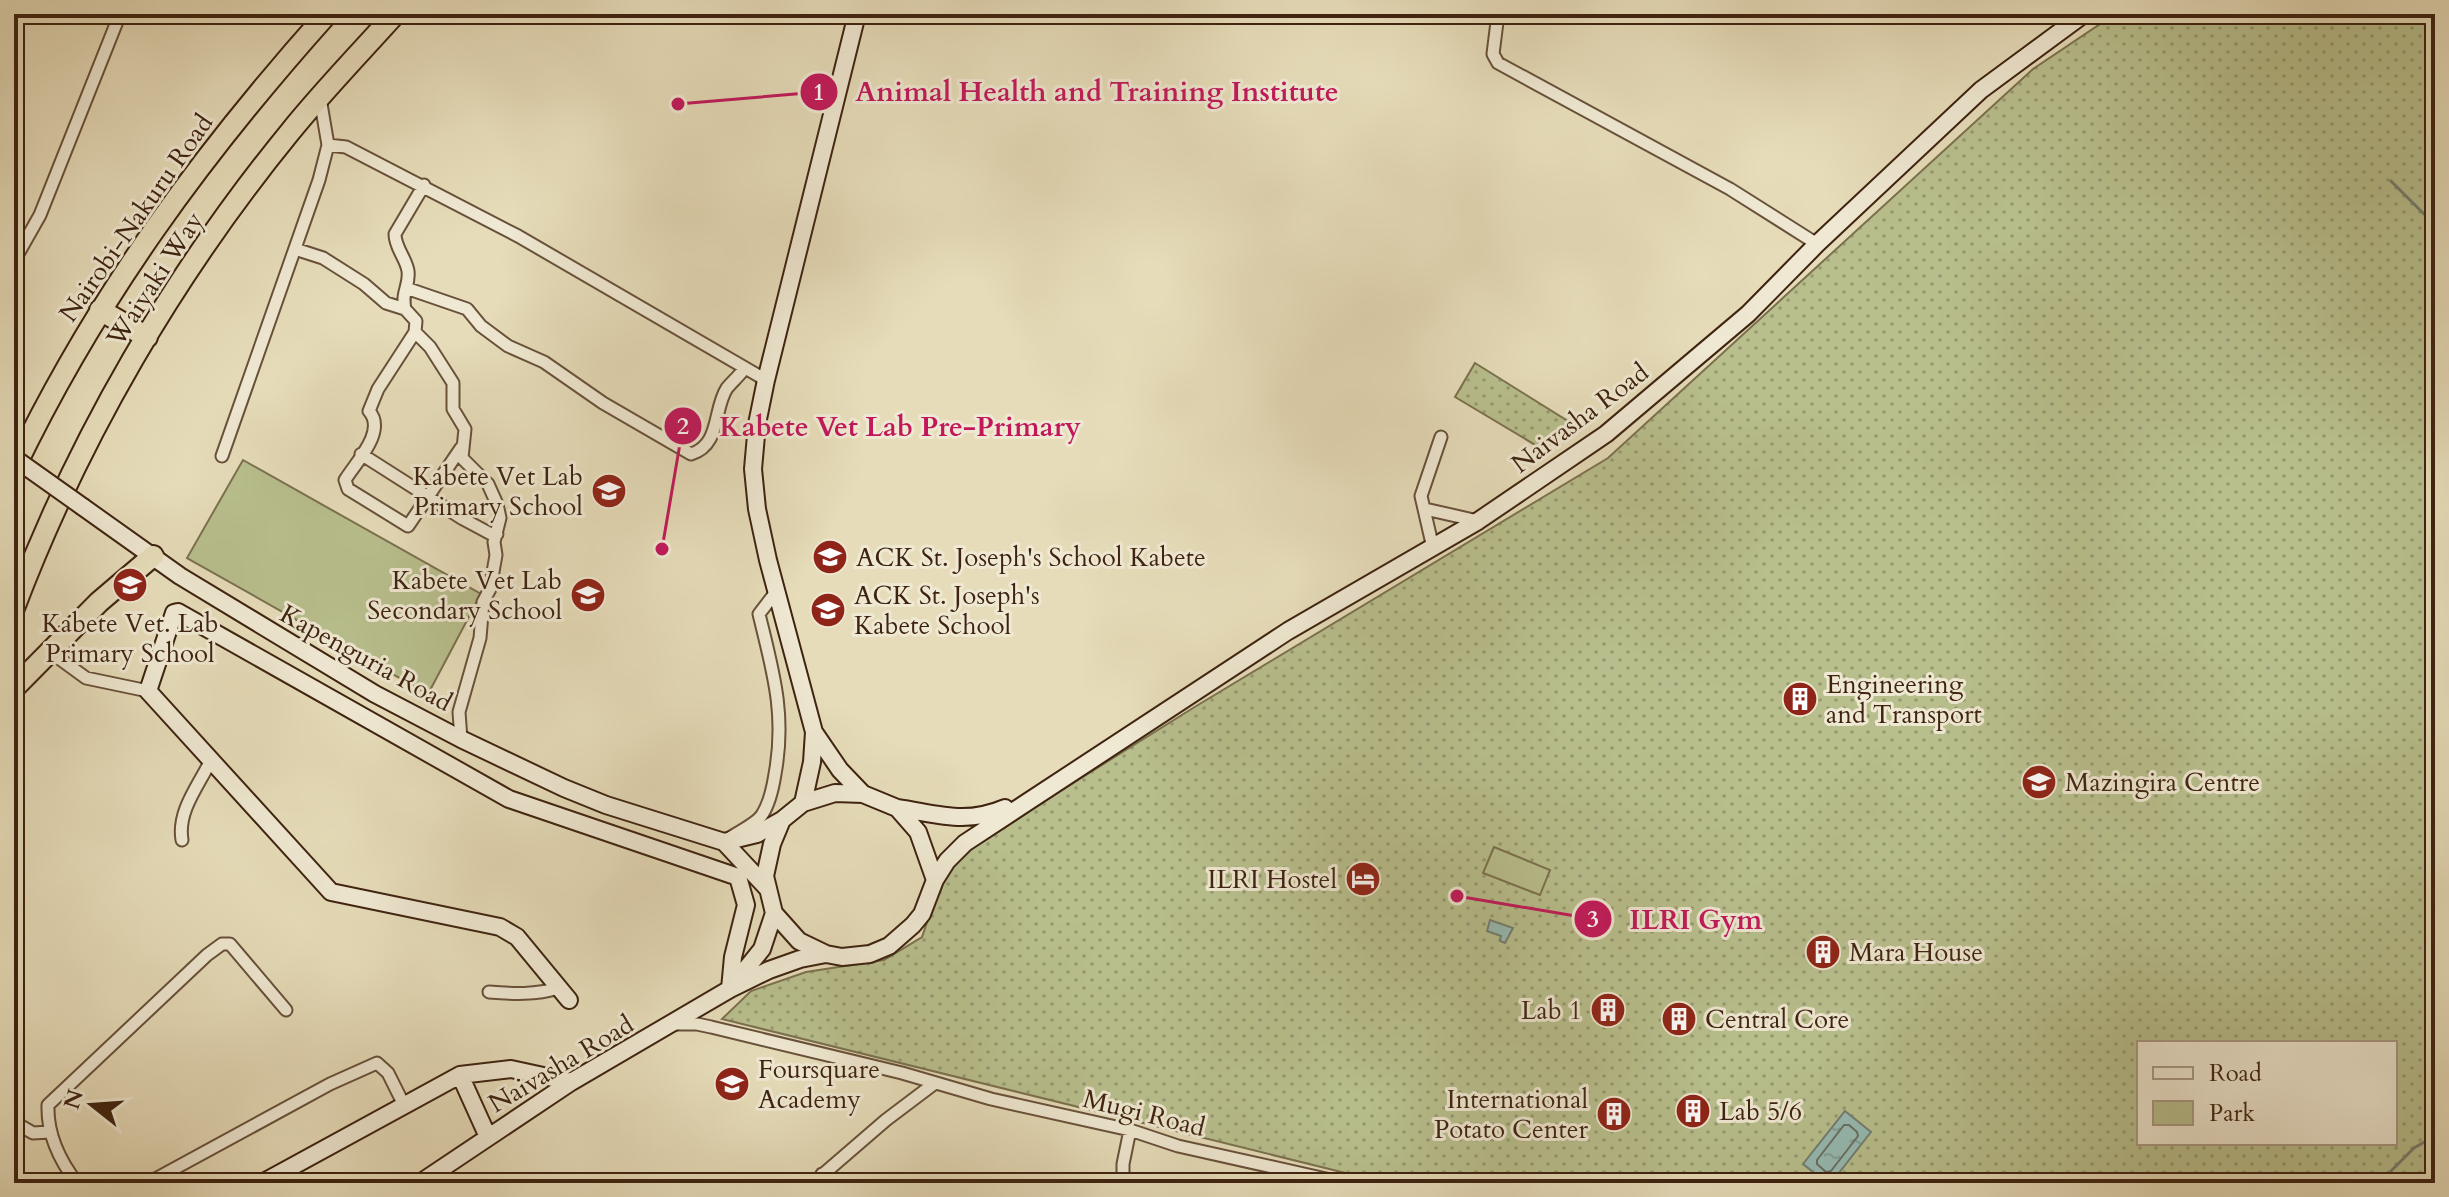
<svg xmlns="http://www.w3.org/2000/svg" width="2449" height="1197" font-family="Cardo,serif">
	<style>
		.green { fill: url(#green-dots); stroke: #7b714e; stroke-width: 2; fill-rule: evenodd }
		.pitch { fill: #b8bf8d; stroke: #7b714e; stroke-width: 2 }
		.water { fill: url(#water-ripples); stroke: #737e72; stroke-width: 2 }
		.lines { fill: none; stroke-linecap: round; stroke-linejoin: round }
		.shore { stroke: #6a6f62; stroke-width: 2 }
		.stream { stroke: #737e72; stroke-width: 3 }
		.street-casing { stroke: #68513a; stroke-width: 15 }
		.secondary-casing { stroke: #3e2310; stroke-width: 20 }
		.highway-casing { stroke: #3e2310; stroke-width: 24 }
		.street { stroke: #efe8d2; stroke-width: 11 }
		.secondary { stroke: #efe8d2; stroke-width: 16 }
		.highway { stroke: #e6dcb9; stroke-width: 20 }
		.secondary-bridge-casing { stroke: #3e2310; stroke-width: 20; stroke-linecap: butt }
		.secondary-bridge { stroke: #efe8d2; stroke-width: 16 }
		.labels { text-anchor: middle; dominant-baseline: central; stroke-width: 6; stroke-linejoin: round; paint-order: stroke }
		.street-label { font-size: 26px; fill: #3e2310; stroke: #efe8d2 }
		.poi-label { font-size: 26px; fill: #3e2310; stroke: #efe8d2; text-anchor: start }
		.leader { fill: none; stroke: #c2185b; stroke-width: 3 }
		.callout-dot { fill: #c2185b; stroke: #efe8d2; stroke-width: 3 }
		.mark-label { font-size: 24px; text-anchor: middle; font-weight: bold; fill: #fff }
		.callout-label { font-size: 28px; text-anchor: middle; font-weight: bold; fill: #c2185b; stroke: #efe8d2; stroke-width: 6; stroke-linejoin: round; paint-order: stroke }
	</style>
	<defs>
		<pattern id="green-dots" width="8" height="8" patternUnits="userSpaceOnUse" patternTransform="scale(2)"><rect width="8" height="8" fill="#b8bf8d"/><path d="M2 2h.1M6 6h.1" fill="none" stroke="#979b72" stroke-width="1.8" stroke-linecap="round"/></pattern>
		<pattern id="water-ripples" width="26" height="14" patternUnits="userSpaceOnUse" patternTransform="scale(2)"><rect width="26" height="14" fill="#96bbb3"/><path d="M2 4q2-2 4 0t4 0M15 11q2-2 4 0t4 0" fill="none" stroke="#82a099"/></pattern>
	</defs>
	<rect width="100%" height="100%" fill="#e6dcb9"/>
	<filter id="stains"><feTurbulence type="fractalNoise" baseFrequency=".0025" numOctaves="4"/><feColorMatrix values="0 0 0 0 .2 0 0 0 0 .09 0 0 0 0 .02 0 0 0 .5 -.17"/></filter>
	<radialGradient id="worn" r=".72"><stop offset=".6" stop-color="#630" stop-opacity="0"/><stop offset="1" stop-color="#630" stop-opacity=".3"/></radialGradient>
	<path class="green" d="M2115 14H2435V1183H1386L722 1019 751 991 806 972 884 960 922 937 937 893 949 871 974 845 1193 708 1608 458 2033 69ZM2139 1043H2395V1143H2139Z
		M1475 363 1579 428 1542 449 1455 397Z"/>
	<path class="pitch" d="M243 460 481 594 428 694 187 558Z
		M1494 847 1550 870 1540 895 1483 873Z"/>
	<path class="water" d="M1490 920 1513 928 1505 943 1500 941 1501 936 1487 931Z
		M1845 1111 1871 1132 1831 1183H1827L1803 1164Z"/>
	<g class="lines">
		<path class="shore" d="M1844 1125H1849L1857 1132 1858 1136 1831 1171 1826 1172 1817 1164V1160Z"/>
		<path class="stream" d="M2391 181 2435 225
			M2374 1183 2391 1172
			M2392 1183 2391 1171 2414 1148 2435 1136"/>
		<defs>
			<path id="street" d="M1498 14 1493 54 1498 63 1730 189 1817 244
				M320 98 328 145 346 147 518 236 766 380
				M295 249 323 258 364 284 386 303 405 309 416 321 415 332 430 347 453 383V409L465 429 462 458 488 484 497 504 500 518 494 542 496 555 490 589 483 602 480 638 459 712 461 739
				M14 261 40 215 120 14
				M406 288 467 309 481 326 508 346 544 362 603 403 691 454C721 445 713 409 727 388 732 382 739 376 744 369
				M405 309C401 291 410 286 408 271 406 258 395 248 395 234L424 185
				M415 332 378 389 369 411C387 431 356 462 345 480L348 489 408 526 461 448
				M361 454 463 519 491 534H497
				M222 456 319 180 328 145
				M1425 509 1478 521
				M1433 548 1421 496 1441 437
				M49 651 86 678 148 691
				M731 837C740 831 756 824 762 815 769 804 773 787 775 774 786 714 773 672 759 614L776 592
				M182 840C177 811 199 785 211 760
				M489 992C514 994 535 995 559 988
				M673 1024H697L711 1027 902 1073 991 1099 1130 1130 1178 1146 1344 1183
				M14 1122 33 1133 50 1132
				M822 1174 843 1183
				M77 1183C60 1161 47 1134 48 1105L207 955 222 944H230L286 1010
				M148 1183 330 1084 377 1063 388 1073 405 1107
				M813 1183 886 1120 935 1083
				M1123 1183V1164L1130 1130"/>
			<path id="secondary" d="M857 14 766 380 757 424 753 469 757 509 768 560 814 732 840 770 863 794
				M83 507 180 576 375 694 461 739 564 788 606 805 724 842 767 888
				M803 803 812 762 814 732
				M897 808C938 814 965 825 1005 808
				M724 842 757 834 782 820
				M935 880 918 832 897 808 863 794 835 793 803 803 782 820 772 844 765 876 774 913 799 941 826 954 842 957 870 954 889 946 913 925 922 914 935 880 947 861 965 843 1288 631 1478 521 1606 434 1748 314 1817 244 1981 90 2084 14
				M733 985 762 949 774 913
				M569 1000 517 937 500 927 331 892 148 691 174 613 178 612 509 799 738 877 746 905 733 957 730 989
				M460 1075 488 1137
				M262 1183 460 1075 511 1069 571 1082
				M420 1183 571 1082 730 989 769 970 800 959 826 954"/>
			<path id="highway" d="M100 310 147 337
				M14 469C96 298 201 155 327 14
				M14 608C79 437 174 274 290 132 323 91 360 53 395 14
				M14 688 99 602 153 556"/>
		</defs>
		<use href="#street" class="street-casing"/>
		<use href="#secondary" class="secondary-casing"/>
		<use href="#highway" class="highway-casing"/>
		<use href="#street" class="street"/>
		<use href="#secondary" class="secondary"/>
		<use href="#highway" class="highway"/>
		<defs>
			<path id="secondary-bridge" d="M14 458 83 507"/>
		</defs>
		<use href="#secondary-bridge" class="secondary-bridge-casing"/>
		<use href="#secondary-bridge" class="secondary-bridge"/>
	</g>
	<defs>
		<symbol id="school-disc" viewBox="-11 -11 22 22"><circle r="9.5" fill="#8f2418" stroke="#efe8d2"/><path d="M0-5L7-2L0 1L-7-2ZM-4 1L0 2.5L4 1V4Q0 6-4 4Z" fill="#fff"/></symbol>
		<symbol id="building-disc" viewBox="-11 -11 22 22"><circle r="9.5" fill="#8f2418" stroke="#efe8d2"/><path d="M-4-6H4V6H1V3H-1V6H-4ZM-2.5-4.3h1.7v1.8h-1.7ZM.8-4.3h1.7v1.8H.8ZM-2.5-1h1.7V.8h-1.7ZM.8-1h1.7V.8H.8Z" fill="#fff"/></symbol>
		<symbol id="university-disc" viewBox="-11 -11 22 22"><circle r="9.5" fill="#8f2418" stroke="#efe8d2"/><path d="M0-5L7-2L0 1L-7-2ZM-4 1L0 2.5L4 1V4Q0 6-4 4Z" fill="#fff"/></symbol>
		<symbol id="hotel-disc" viewBox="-11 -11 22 22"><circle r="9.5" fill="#8f2418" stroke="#efe8d2"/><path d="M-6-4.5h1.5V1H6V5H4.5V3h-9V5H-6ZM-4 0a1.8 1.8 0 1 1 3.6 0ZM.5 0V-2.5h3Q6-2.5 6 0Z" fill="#fff"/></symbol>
	</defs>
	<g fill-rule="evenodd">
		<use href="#school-disc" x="589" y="471" width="40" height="40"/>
		<use href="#school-disc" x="810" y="537" width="40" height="40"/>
		<use href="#school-disc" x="110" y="565" width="40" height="40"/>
		<use href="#school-disc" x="568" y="575" width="40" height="40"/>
		<use href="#school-disc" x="808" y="590" width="40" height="40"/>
		<use href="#building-disc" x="1780" y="679" width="40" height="40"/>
		<use href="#university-disc" x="2019" y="762" width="40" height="40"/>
		<use href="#hotel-disc" x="1343" y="859" width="40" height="40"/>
		<use href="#building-disc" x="1803" y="932" width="40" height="40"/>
		<use href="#building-disc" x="1588" y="990" width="40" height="40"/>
		<use href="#building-disc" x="1659" y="999" width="40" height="40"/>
		<use href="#school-disc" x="712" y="1064" width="40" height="40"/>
		<use href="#building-disc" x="1673" y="1091" width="40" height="40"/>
		<use href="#building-disc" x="1594" y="1094" width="40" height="40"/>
	</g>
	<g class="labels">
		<g class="street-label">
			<text transform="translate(136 218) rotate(-55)">Nairobi-Nakuru Road</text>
			<text transform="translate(155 279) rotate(-57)">Waiyaki Way</text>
			<text transform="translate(1580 418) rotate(-37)">Naivasha Road</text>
			<text transform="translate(366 658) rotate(29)">Kapenguria Road</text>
			<text transform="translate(561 1064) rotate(-31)">Naivasha Road</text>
			<text transform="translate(1144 1113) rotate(14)">Mugi Road</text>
		</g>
		<g class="poi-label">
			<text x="583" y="476" text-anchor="end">Kabete Vet Lab<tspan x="583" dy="30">Primary School</tspan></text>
			<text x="856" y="557">ACK St. Joseph's School Kabete</text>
			<text x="562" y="580" text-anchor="end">Kabete Vet Lab<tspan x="562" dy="30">Secondary School</tspan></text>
			<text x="854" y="595">ACK St. Joseph's<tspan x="854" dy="30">Kabete School</tspan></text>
			<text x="130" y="623" text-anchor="middle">Kabete Vet. Lab<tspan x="130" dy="30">Primary School</tspan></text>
			<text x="1826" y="684">Engineering<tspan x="1826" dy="30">and Transport</tspan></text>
			<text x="2065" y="782">Mazingira Centre</text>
			<text x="1337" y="879" text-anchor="end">ILRI Hostel</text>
			<text x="1849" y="952">Mara House</text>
			<text x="1582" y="1010" text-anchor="end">Lab 1</text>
			<text x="1705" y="1019">Central Core</text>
			<text x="758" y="1069">Foursquare<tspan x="758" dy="30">Academy</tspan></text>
			<text x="1588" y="1099" text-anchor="end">International<tspan x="1588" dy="30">Potato Center</tspan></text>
			<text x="1719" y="1111">Lab 5/6</text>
		</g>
	</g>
	<path class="leader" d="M678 104L819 92M662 549L683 426M1457 896L1593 919"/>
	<g class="callout-dot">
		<circle cx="678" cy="104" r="8"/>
		<circle cx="662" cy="549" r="8"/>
		<circle cx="1457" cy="896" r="8"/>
		<circle cx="819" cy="92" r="20"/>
		<circle cx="683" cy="426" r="20"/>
		<circle cx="1593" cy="919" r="20"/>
	</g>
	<g class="mark-label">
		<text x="819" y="100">1</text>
		<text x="683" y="434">2</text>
		<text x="1593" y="927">3</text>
	</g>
	<g class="callout-label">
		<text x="1097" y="101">Animal Health and Training Institute</text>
		<text x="900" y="436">Kabete Vet Lab Pre-Primary</text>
		<text x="1696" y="929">ILRI Gym</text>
	</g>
	<rect width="2449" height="1197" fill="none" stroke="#e6dcb9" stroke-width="48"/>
	<rect x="16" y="16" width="2417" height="1165" fill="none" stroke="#3e2310" stroke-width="4"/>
	<rect x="24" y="24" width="2401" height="1149" fill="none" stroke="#3e2310" stroke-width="2"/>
	<rect x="2137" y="1041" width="260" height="104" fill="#efe8d2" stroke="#a89984" stroke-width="2"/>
	<rect x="2153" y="1067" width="40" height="12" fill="#efe8d2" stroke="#a89984" stroke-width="2"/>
	<text x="2209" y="1081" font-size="24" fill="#3e2310">Road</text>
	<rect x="2153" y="1101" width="40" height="24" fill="#b8bf8d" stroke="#a89984" stroke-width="2"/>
	<text x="2209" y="1121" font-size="24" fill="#3e2310">Park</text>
	<g transform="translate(92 1105) rotate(287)" stroke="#efe8d2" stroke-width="6" paint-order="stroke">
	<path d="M0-6L14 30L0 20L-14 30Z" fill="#3e2310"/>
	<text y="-12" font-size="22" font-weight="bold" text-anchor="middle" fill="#3e2310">N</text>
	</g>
	<rect width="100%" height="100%" filter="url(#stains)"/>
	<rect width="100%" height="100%" fill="url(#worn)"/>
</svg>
